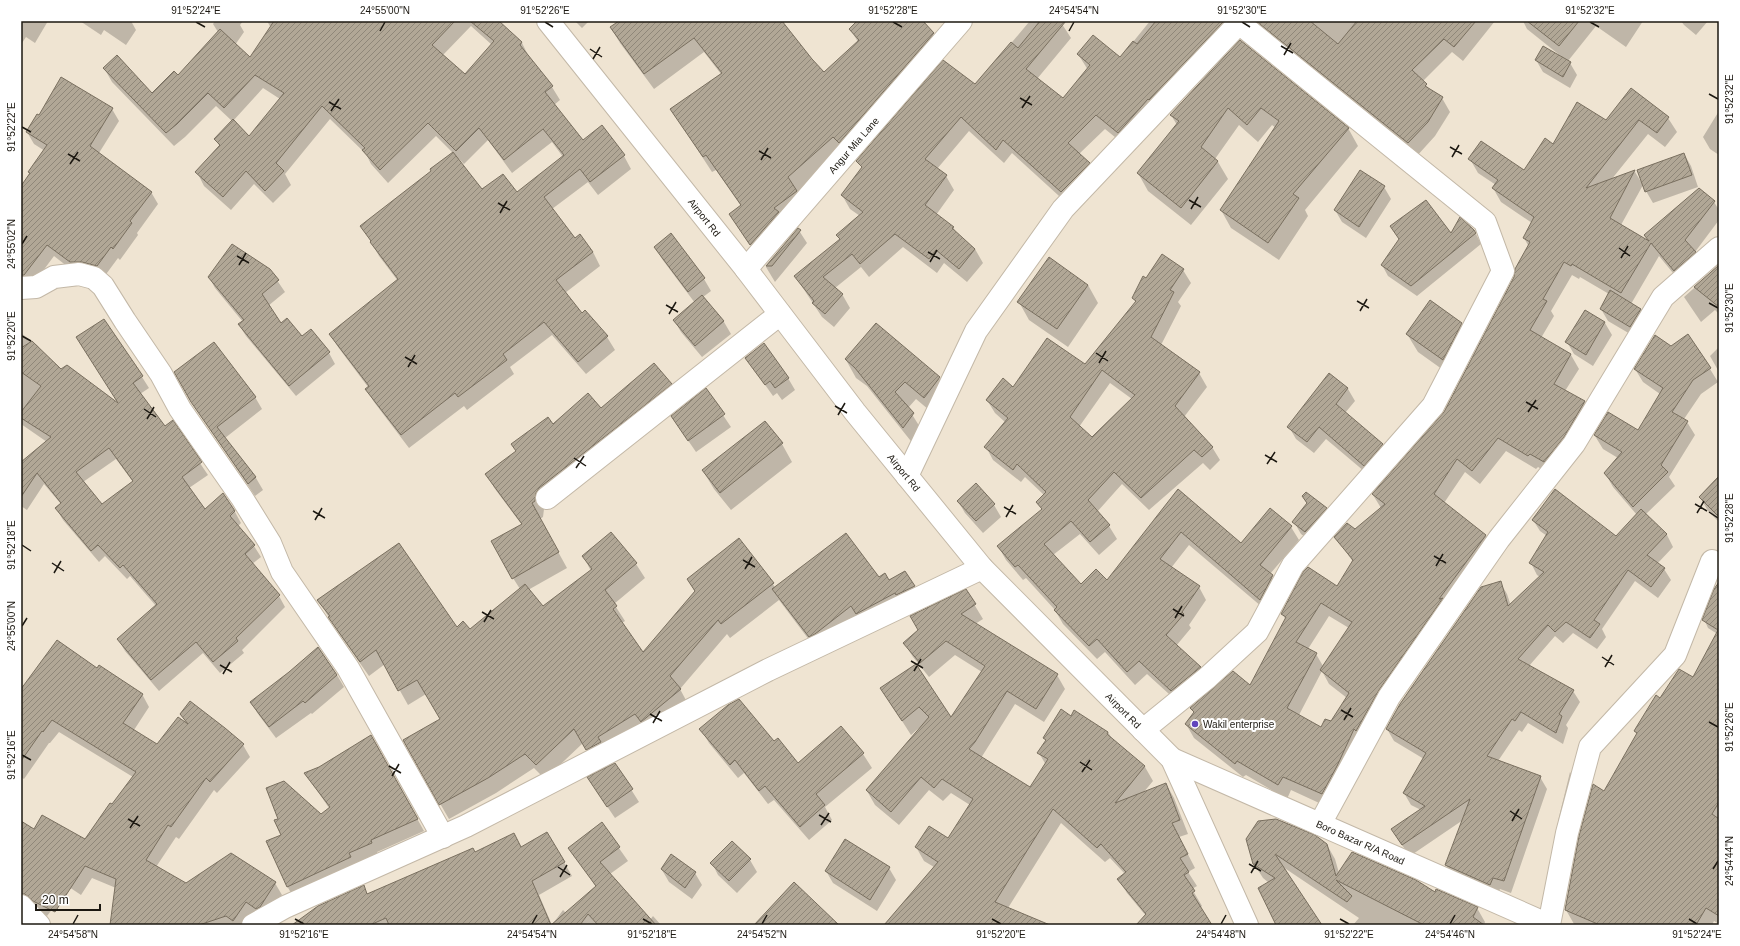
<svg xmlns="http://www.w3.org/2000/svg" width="1740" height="946" font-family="Arial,sans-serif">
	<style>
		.shadow { fill: #0003; fill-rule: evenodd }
		.building { fill: url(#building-hatch); stroke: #796f5f; fill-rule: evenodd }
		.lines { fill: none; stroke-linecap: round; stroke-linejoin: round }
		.minor-casing { stroke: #c3b8a7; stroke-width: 24 }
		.major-casing { stroke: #c3b8a7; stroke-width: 24 }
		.minor { stroke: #fff; stroke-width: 22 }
		.major { stroke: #fff; stroke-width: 22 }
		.ticks { fill: none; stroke: #1c1811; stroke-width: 1.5 }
		.poi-dot { fill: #6145bd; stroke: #fff; stroke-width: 1.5 }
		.labels { text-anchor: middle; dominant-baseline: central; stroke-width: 4; stroke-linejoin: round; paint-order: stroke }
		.street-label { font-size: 10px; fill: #1c1811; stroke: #fff }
		.poi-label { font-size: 10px; fill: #1c1811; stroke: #fff; text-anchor: start }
		.neatline { fill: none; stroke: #1c1811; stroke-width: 1.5 }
		.ticks-label { font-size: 10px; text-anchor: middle; fill: #1c1811 }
	</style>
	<defs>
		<pattern id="building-hatch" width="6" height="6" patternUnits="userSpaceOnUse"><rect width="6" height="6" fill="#b1a796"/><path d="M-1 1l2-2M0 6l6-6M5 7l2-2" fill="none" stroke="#8f8779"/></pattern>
	</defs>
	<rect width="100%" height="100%" fill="#efe4d2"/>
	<path class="shadow" d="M21 21H48L35 43 26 37 22 43Z
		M80 21H131L136 30 126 45 104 30 101 35Z
		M215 21H243L240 25 244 32 235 45 250 59 271 28 267 21H497L522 43 529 57 552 87 560 100 554 105 583 141 624 156 631 169 598 195 588 182 552 209 575 239 593 252 600 266 565 293 582 315 607 337 615 350 586 374 552 335 510 367 514 374 467 410 464 406 409 448 374 402 366 389 368 387 338 347 330 334 398 281 379 256 362 226 432 172 453 153 436 136 388 183 371 164 366 154 330 119 285 174 291 185 273 203 254 184 231 210 204 186 197 172 220 147 215 139 232 121 216 106 185 137 174 146 112 82 104 68 152 94 178 76 218 32 213 24ZM471 26 492 45 465 76 443 55ZM263 88 280 99 249 137 233 121ZM488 140 512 173 552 142 563 157 517 193 482 191 458 160 459 159 464 164Z
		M575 21H589L582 28Z
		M620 21H781L811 60 824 73 858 42 850 29 858 21H922L933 34 942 49 843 152 797 192 805 206 760 260 730 214 741 206 716 170 712 172 671 109 721 74 704 52 654 89 620 43 611 28Z
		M1028 21H1060L1071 38 1037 79 1063 99 1088 70 1078 54 1120 58 1150 21H1495L1463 61 1452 52 1423 81 1430 90 1442 98 1450 112 1435 136 1416 157 1252 23 1126 146 1105 129 1079 154 1089 163 1097 177 1070 206 1012 153 1004 163 969 131 937 169 946 176 954 190 936 215 953 227 957 234 975 249 983 263 967 282 944 263 937 273 903 247 869 277 861 267 835 288 842 294 850 308 834 327 822 317 795 276 840 240 838 235 860 216 850 209 842 195 862 168 858 161 975 86 1029 22Z
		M1523 21H1643L1626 47 1596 26 1568 61 1570 63 1577 75 1570 88 1543 72 1536 60 1562 57 1527 29Z
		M1681 21H1708L1696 35 1684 25Z
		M1240 41 1348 128 1358 146 1305 210 1308 216 1279 260 1231 228 1221 210 1276 128 1272 125 1258 142 1239 125 1215 159 1218 162 1228 179 1191 225 1148 191 1138 173 1177 125 1171 115Z
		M1631 89 1668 118 1677 132 1665 147 1648 134 1611 180 1635 172 1643 185 1621 225 1649 242 1645 236 1714 202 1719 210V220L1695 252 1703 266 1682 284 1659 256 1631 304 1641 309 1648 321 1637 338 1608 321 1601 309 1609 294 1580 277 1579 279 1572 275 1551 311 1554 316 1541 338 1571 355 1579 369 1565 391 1584 402 1592 416 1552 475 1538 467 1536 469 1506 451 1480 484 1465 472 1444 503 1486 536 1494 550 1330 808 1291 790 1287 799 1246 775 1243 777 1194 738 1186 724 1194 713 1191 708 1250 686 1286 620 1282 614 1337 587 1353 562 1336 537 1355 530 1381 508 1373 495 1445 412 1515 277 1529 247 1524 238 1532 223 1501 202 1493 188 1496 185 1478 173 1470 159 1524 171 1553 145 1607 121ZM1329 616 1349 628 1323 666 1316 654 1308 649ZM1322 671 1329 684 1347 698 1331 723 1322 729 1299 715Z
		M112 109 119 121 99 153 151 192 158 204 137 233 138 235 120 260 118 258 104 277 77 274 54 256 31 287 21 284V188L30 174 29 172 45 151 34 144 27 132 39 116Z
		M1719 111V155L1710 149 1703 137Z
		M1684 154 1691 166 1698 187 1653 203 1646 191Z
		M1360 171 1384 187 1391 199 1366 238 1342 222 1335 210Z
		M798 229 807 243 775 282 766 267Z
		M1474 230 1481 244 1417 296 1388 276 1382 265 1451 235Z
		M671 235 704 279 711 291 703 297 724 322 731 334 702 357 681 332 674 320 695 303 662 259 655 247Z
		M1719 266V314L1715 310 1701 322 1684 297Z
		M270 270 285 292 268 306 281 324 329 353 335 364 296 396 246 336 239 325 243 322 215 288 209 277Z
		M1183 270 1191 283 1178 302 1181 306 1161 345 1199 373 1207 387 1184 417 1212 447 1220 460 1210 470 1203 463 1149 510 1122 484 1097 512 1109 526 1117 539 1099 555 1080 534 1053 555 1081 585 1108 582 1178 491 1241 544 1291 527 1299 540 1270 574 1280 589 1268 612 1189 545 1171 568 1199 587 1206 600 1189 625 1191 628 1176 646 1200 667 1208 681 1180 704 1147 674 1135 685 1105 652 1097 659 1063 624 1055 610 1026 578 1023 580 1006 560 998 546 1042 510 1037 502 1044 495 1025 477 1021 482 993 460 986 447 1005 422 995 413 987 400 1014 389 1085 366 1136 303 1133 298 1146 279ZM1110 383 1132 399 1092 439 1079 427Z
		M1088 285 1098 303 1068 347 1029 320 1019 302Z
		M1585 311 1605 323 1612 335 1593 366 1574 354 1567 342Z
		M1461 324 1472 342 1453 377 1418 352 1407 334Z
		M21 333 38 346 42 353 61 371 120 405 77 338 142 377 149 388 140 394 165 427 172 422 208 475 189 488 205 510 223 495 235 512 241 523 238 526 254 546 261 557 252 564 279 596 285 607 242 650 244 653 220 673 203 653 159 691 125 651 118 639 156 606 130 576 127 579 105 556 99 562 63 520 56 508 61 504 44 484 27 510 21 506V463L47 442 21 424ZM116 459 133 482 102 505 83 482Z
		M1671 347 1710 369 1718 382 1701 394 1684 419 1687 422 1695 435 1669 477 1675 486 1645 515 1667 535 1673 547 1657 564 1664 569 1671 580 1658 598 1635 581 1602 629 1606 637 1597 649 1573 633 1563 643 1555 636 1529 666 1573 691 1580 702 1566 725 1568 728 1563 744 1528 723 1522 732 1519 730 1498 761 1540 777 1547 789 1511 893 1500 889 1496 896 1453 877 1446 865 1463 820 1410 856 1399 841 1392 829 1421 810 1411 805 1404 793 1424 759 1394 741 1387 729 1500 582 1507 594 1511 606 1540 577 1537 575 1531 563 1547 536 1540 531 1533 520 1616 537 1637 515 1613 487 1605 473 1618 458 1603 449 1595 436 1638 431 1660 394 1643 382 1635 369Z
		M1719 347V372L1710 356Z
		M746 358 788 378 795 390 782 400 777 393 773 396Z
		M846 360 939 378 949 396 935 415 916 399 908 408 923 432 914 445 867 386 856 378Z
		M1329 375 1348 389 1355 401 1345 413 1382 444 1389 456 1371 477 1326 439 1314 453 1296 439 1289 427Z
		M671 384 680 399 548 504 544 509 543 517 540 519 567 568 528 590 542 607 591 571 583 556 611 533 636 564 645 578 614 604 625 621 622 623 643 653 695 592 688 580 773 584 775 588 879 578 889 582 905 572 923 603 819 653 779 600 730 638 727 634 680 689 688 704 596 764 583 743 545 779 534 768 496 793 449 819 404 741 441 720 426 694 408 705 385 664 369 676 338 632 318 600 470 630 520 589 513 578 522 525 495 489 486 474 553 425 601 410Z
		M706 390 731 427 696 452 672 417Z
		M255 397 262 409 225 438 256 478 263 490 255 496 192 402Z
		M765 422 782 444 792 462 731 510 714 489 703 471Z
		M1719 478V522L1708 511 1700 497Z
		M976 485 994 505 1001 517 983 533 965 513 958 501Z
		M1303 497 1326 508 1333 520 1313 543 1301 534 1294 522 1307 504Z
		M1719 584V635L1708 628 1704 619Z
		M966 591 983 619 975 624 1057 675 1065 689 1044 722 1015 704 981 758 1031 789 1046 765 1039 753 1046 741 1044 738 1071 717 1108 732 1112 739 1145 767 1153 781 1143 793 1166 784 1174 798 1188 834 1179 837 1195 868 1188 872 1197 886 1192 889 1202 906 1200 908 1211 925H1138L1146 916 1127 893 1118 879 1125 874 1110 858 1105 862 1061 823 1008 908 1032 925H885L934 867 924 861 916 847 948 840 970 805 951 793 943 801 929 790 899 825 875 805 867 791 921 726 911 735 881 688 951 719 982 672 955 655 929 677 913 657 904 643Z
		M1719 657V924L1714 921 1712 925 1574 924 1566 910 1605 793 1637 735 1635 731 1661 699 1693 679Z
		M97 670 142 694 149 707 134 730 157 745 187 724 181 714 243 745 250 757 217 793 214 790 179 839 176 837 156 867 186 884 275 883 282 895 267 919 246 925H111L116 888 92 878 81 895 69 887 47 916 33 907 21 904V822L34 830 85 841 133 777 59 732 50 743H49L24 779 21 777V691Z
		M337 675 344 687 312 714 311 713 276 738 258 714 251 702Z
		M841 728 863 754 872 768 825 807 832 820 809 840 774 800 768 804 744 773 738 778 709 743 701 729 774 742 797 764Z
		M371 736 424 831 377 852 378 855 294 898 287 886 321 816 329 808 305 773 319 768Z
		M615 764 639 802 615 818 596 790Z
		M1570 772 1573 777 1560 826 1558 821Z
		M602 824 628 861 610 874 650 920 653 916 661 925H552L563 910 566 913 596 887 570 848Z
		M547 833 572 876 539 895 552 925H294L363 887 368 894 475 853 513 834 522 848Z
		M1247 840 1327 845 1335 859 1339 873 1435 893 1477 908 1485 922 1484 925H1353L1359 918 1283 867 1321 925H1277L1269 883 1263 878 1254 864Z
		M732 842 750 860 757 872 737 893 718 875 712 863Z
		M672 856 695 873 702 885 692 899 669 882 662 870Z
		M889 868 896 880 877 911 833 883 826 871Z"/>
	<path class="building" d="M274 21H455L432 45 465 74 494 41 470 21H499L522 42 520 45 553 86 545 92 583 140 602 125 625 155 590 182 580 169 544 197 575 238 580 234 593 252 556 280 582 313 585 310 608 336 578 362 544 322 503 354 507 360 458 397 455 393 401 435 365 389 369 386 329 334 398 279 370 242 371 241 360 226 431 171 430 169 453 152 482 189 503 174 517 192 564 155 543 129 504 160 479 128 456 151 428 123 380 170 362 150 365 148 322 106 276 163 284 171 265 191 246 171 223 197 195 172 220 145 214 139 233 119 249 136 284 93 255 75 224 108 208 93 177 124 166 133 103 68 117 55 152 93 174 71 178 75 220 29 250 57Z
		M619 21H782L812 59 824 72 859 40 849 29 857 21H923L934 33 839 143 833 137 788 177 797 191 774 208 779 212 750 245 729 214 741 205 706 155 703 157 670 109 722 73 694 38 644 74 610 27Z
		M1040 21H1066L1026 69 1063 98 1090 65 1077 54 1093 35 1120 57 1133 41 1137 44 1156 21H1224L1149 100 1148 99 1118 133 1096 115 1068 143 1090 163 1061 192 1003 140 996 150 961 117 925 159 947 175 925 205 954 227 952 228 975 249 959 269 936 250 929 259 895 234 860 264 852 254 823 277 843 294 825 314 812 303 814 301 794 276 840 239 836 235 863 212 841 195 862 167 856 161 943 60 975 84 1011 42 1018 48Z
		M1256 21H1310L1338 44 1357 21H1476L1454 47 1444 39 1412 70 1427 84 1425 86 1443 97 1428 122 1408 143Z
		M1527 21H1579L1559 46Z
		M1240 40 1349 128 1293 194 1299 198 1268 243 1220 210 1279 121 1261 108 1247 125 1228 108 1201 147 1218 161 1181 208 1137 173 1179 121 1170 115Z
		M1543 46 1571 62 1563 77 1535 60Z
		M61 77 113 108 90 146 152 192 130 221 132 223 113 249 111 247 97 266 82 262H70L47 245 24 275H21V186L30 173 28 172 47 145 26 132 37 114 39 115Z
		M1631 88 1669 117 1657 133 1639 120 1586 188 1635 170 1610 218 1649 241 1644 235 1699 188 1715 201 1685 240 1696 252 1674 271 1651 243 1621 293 1572 264 1571 266 1564 262 1543 299 1547 301 1530 330 1571 354 1554 384 1585 401 1564 437 1544 462 1530 454 1528 456 1498 438 1472 471 1457 459 1434 494 1486 535 1439 599 1443 598 1379 690 1356 731 1354 729 1337 766 1322 794 1283 777 1278 785 1237 761 1235 764 1185 724 1194 712 1190 708 1233 671 1250 685 1286 617 1281 614 1303 572 1308 567 1337 586 1353 560 1334 537 1347 523 1355 529 1385 504 1372 494 1444 412 1514 277 1515 269 1530 242 1523 238 1534 217 1492 188 1498 180 1468 159 1481 141 1524 170 1545 138 1553 144 1577 102 1606 120ZM1321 603 1352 622 1320 670 1349 693 1331 721 1325 719 1321 727 1287 708 1317 653 1296 642Z
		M1684 153 1692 175 1645 192 1637 170Z
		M1360 170 1385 186 1359 227 1334 210Z
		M1426 200 1451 233 1460 217 1474 230 1476 233 1411 286 1381 265 1399 239 1390 226Z
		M798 228 801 230 772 266H766Z
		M671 233 705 278 688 292 654 247Z
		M232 244 270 269 279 280 262 294 281 323 287 318 302 336 311 329 330 352 289 386 238 324 244 320 208 277Z
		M1162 254 1184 269 1170 290 1174 292 1151 337 1200 372 1175 406 1213 447 1202 457 1194 450 1141 498 1114 472 1088 500 1110 525 1090 542 1071 521 1044 544 1081 584 1096 569 1107 580 1178 489 1241 543 1270 508 1292 526 1260 565 1273 575 1260 600 1181 532 1160 559 1200 586 1182 612 1184 614 1166 635 1201 667 1171 691 1139 661 1127 672 1097 639 1089 646 1054 610 1057 607 1018 565 1015 567 997 546 1042 509 1036 502 1046 492 1017 464 1013 470 984 447 1008 418 986 400 1003 378 1013 387 1047 338 1085 364 1136 301 1132 298 1143 276 1146 278ZM1102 370 1135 395 1092 437 1070 417Z
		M1049 257 1088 285 1057 329 1017 302Z
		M1719 265V307L1694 287Z
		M1610 290 1641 309 1630 327 1600 309Z
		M702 295 724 321 695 346 673 320Z
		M1430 300 1462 323 1443 360 1406 334Z
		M1585 310 1605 322 1586 355 1565 342Z
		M104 319 143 376 133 383 165 426 173 420 202 462 182 477 205 509 223 493 235 511 230 516 255 545 245 554 280 595 236 638 238 641 213 662 196 642 151 680 117 639 157 604 123 565 120 568 98 545 91 551 55 508 61 503 37 473 21 497V462L51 437 21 418V412L41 386 21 372V348L32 341 61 369 67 365 118 403 76 337ZM109 448 133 481 102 504 76 472Z
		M876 323 940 377 924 398 905 382 895 392 914 413 903 428 855 368 845 359Z
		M1688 334 1711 368 1693 380 1672 412 1688 421 1661 465 1668 472 1633 507 1604 473 1622 452 1594 435 1608 412 1638 430 1663 388 1634 369 1655 335 1671 346Z
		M214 342 256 397 217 427 256 477 248 484 191 402 174 372Z
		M764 343 789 378 775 388 770 381 765 385 745 358Z
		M654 363 672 384 539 488 536 493 535 501 532 503 559 552 512 579 491 541 522 524 485 474 516 451 511 444 548 417 553 424 588 393 601 408Z
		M1329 373 1348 388 1336 404 1383 444 1364 466 1319 427 1307 442 1287 427Z
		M706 388 725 414 688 441 671 416Z
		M765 421 783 443 720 493 702 470Z
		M1719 476V517L1699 497Z
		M976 483 995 504 976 521 957 501Z
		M1555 489 1616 536 1641 509 1667 534 1647 555 1665 568 1651 587 1628 570 1594 620 1600 624 1590 638 1566 622 1555 632 1548 625 1518 659 1574 690 1559 714 1562 716 1556 733 1521 712 1515 721 1512 719 1487 756 1541 776 1504 881 1493 878 1490 885 1445 865 1470 799 1402 845 1391 829 1425 806 1403 793 1426 753 1386 729 1400 704 1481 587 1501 581 1508 606 1544 572 1529 563 1548 532 1532 520Z
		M1306 492 1327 508 1305 532 1292 522 1307 503 1302 496Z
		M611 532 637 563 605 590 617 606 613 609 643 652 695 591 687 579 739 538 774 583 721 624 718 620 670 676 681 689 641 722 635 714 598 737 601 742 586 750 574 729 536 765 525 754 488 778 439 805 403 740 440 719 417 680 398 691 376 650 360 662 328 617 330 616 317 600 399 543 457 627 463 621 470 629 525 584 543 606 592 569 582 556Z
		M846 533 879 577 885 573 889 580 905 571 915 586 896 595 895 593 856 614 851 606 815 634 809 637 772 589Z
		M1719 582V802L1712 814 1719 819V916L1706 908 1696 925H1600L1565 910 1579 836 1593 784 1604 791 1637 733 1634 731 1656 695 1660 698 1679 669 1693 677 1718 630 1702 620 1714 589Z
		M966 589 976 604 961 614 1058 674 1036 709 1007 691 975 742 969 749 1030 787 1048 759 1037 753 1046 740 1043 738 1061 709 1071 716 1074 710 1108 732 1107 734 1145 766 1115 803 1166 783 1180 820 1172 823 1188 854 1180 858 1189 872 1184 875 1195 891 1192 893 1212 925H1136L1146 914 1117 879 1126 872 1101 844 1097 848 1053 809 995 902 1050 925H884L938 862 915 847 929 826 948 838 973 799 942 779 934 788 921 777 891 812 866 790 929 717 919 707 902 721 880 688 916 664 951 717 985 666 946 641 920 663 903 643 918 630 910 616Z
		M57 640 97 668 99 665 143 694 123 723 157 744 178 717 188 724 180 714 190 701 225 728 244 744 210 782 206 778 171 827 168 825 146 860 186 883 231 853 276 882 260 907 256 909 246 902 233 921 226 916 199 925H110L116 879 85 866 55 912 33 901 25 894H21V821L34 829 42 815 85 839 110 803 112 804 136 772 52 720 43 732 42 731 21 761V689Z
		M318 647 337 675 305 703 303 701 269 727 250 702 289 672Z
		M739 699 774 741 778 738 798 763 841 726 864 753 816 794 825 805 800 827 765 786 759 791 735 760 730 765 699 729 728 705Z
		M371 735 418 819 371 840 372 843 349 853 351 857 287 887 266 841 281 835 274 820 278 819 266 788 284 781 321 814 330 807 304 773 319 767Z
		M615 763 633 789 607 807 587 777Z
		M1276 819 1315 835 1327 844 1336 876 1352 852 1416 880 1435 892 1436 889 1478 907 1473 917 1484 925H1424L1336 880 1352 896 1347 902 1275 854 1322 925H1276L1258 888 1275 878 1253 864 1246 839 1258 821Z
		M602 822 620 847 600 862 656 925H598L588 914 580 925H551L596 886 568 848Z
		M547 832 565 862 532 881 551 925H389L386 918 370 925H292L318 906 364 885 367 894 473 848 475 852 514 833 521 847Z
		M845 839 890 867 870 900 825 871Z
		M732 841 751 859 729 881 710 863Z
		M671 854 696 872 685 888 661 869Z
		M794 882 816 903 839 925H754Z"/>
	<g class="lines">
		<defs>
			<g id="minor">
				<path id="s1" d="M746 269 961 21"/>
				<path d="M21 288 36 287 54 277 79 274 94 278 103 286 125 321 161 374 180 409 242 498 270 543 282 572 348 668 443 837"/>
				<path d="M907 476 976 331 1063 209 1241 21"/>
				<path d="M547 498 780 314"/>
				<path d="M1143 730 1207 678 1257 632 1293 565 1433 406 1503 271 1485 222 1239 23"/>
				<path id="s2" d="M1172 759 1549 925"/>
				<path d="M1320 824 1389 697 1499 539 1574 444 1663 297 1719 248"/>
				<path d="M21 906 39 925"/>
				<path d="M253 925 285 907 466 826 768 670 982 568"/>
				<path d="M1549 925 1567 833 1590 747 1675 655 1712 561"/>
			</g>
			<g id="major">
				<path id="s3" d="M548 21 746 269 855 412 982 568 1172 759 1247 925"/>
			</g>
		</defs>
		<use href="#minor" class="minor-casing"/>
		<use href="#major" class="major-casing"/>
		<use href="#minor" class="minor"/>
		<use href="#major" class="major"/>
	</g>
	<path class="ticks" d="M196 22 205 27M545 22 553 27M893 22 902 27M1242 22 1250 27M1590 22 1599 27M380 31 385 22M1069 31 1074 22M1281 46 1293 53M590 49 602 57M1284 55 1291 43M593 59 600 47M1709 94 1718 99M1020 98 1032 105M329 102 341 109M1022 108 1030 96M331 111 339 99M22 127 31 132M1450 147 1462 154M759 151 771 158M68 154 80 161M1452 157 1459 145M761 160 768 148M70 164 78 152M1189 200 1201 207M498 203 510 210M1191 209 1198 197M500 213 507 201M22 244 27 236M1619 248 1630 256M928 252 940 259M237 256 249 263M1621 258 1628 246M930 262 937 250M239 265 246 253M1357 301 1369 308M1709 303 1718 308M666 305 678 312M1360 311 1367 299M669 314 676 302M22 336 31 341M1096 353 1108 361M405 357 417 364M1099 363 1106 351M408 367 415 355M1526 402 1538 409M835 406 847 413M144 409 156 417M1528 412 1536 400M838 415 845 403M147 419 154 407M1265 455 1277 462M574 458 586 466M1267 464 1275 452M576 468 584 456M1695 504 1707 511M1004 507 1016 514M313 511 325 518M1709 512 1718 518M1697 513 1704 501M1006 517 1013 505M315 520 322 508M22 545 31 551M1434 556 1446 563M743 560 755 567M52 563 64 571M1436 566 1443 554M745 569 752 557M54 573 61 561M1173 609 1184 616M482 612 494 619M1175 618 1182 606M484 622 491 610M22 626 27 618M1602 657 1614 665M911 661 923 668M220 665 232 672M1605 667 1612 655M914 671 921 659M223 674 230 662M1341 710 1353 717M650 714 662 721M1344 720 1351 708M1709 722 1718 727M653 723 660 711M22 755 31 760M1080 762 1092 770M389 766 401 773M1082 772 1090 760M392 776 399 764M1510 811 1522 819M819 815 831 822M128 819 140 826M1512 821 1519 809M821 825 829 813M130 828 138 816M1249 864 1261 871M558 867 570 875M1713 869 1718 861M1251 873 1258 861M560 877 567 865M295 919 304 924M643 919 652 924M992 919 1001 924M1340 919 1349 924M1689 919 1697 924M73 924 78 915M532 924 537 915M762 924 767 915M1221 924 1226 915M1450 924 1455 915"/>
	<circle class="poi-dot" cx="1195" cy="724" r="4"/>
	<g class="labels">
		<g class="street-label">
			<text stroke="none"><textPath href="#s1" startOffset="164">Angur Mia Lane</textPath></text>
			<text stroke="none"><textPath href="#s3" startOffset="251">Airport Rd</textPath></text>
			<text stroke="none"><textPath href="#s3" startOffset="575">Airport Rd</textPath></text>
			<text stroke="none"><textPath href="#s3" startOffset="899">Airport Rd</textPath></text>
			<text stroke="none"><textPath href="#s2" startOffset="206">Boro Bazar R/A Road</textPath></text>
		</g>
		<g class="poi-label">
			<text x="1203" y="724">Wakil enterprise</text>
		</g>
	</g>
	<rect width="1740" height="946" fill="none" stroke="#ffffff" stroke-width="44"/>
	<path d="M36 904v6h64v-6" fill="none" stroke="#1c1811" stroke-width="2"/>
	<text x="42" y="904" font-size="12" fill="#1c1811" stroke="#ffffff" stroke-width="3" paint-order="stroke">20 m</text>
	<rect x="22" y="22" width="1696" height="902" class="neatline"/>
	<g class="ticks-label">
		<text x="196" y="14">91°52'24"E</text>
		<text x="385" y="14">24°55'00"N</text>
		<text x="545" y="14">91°52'26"E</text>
		<text x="893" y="14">91°52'28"E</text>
		<text x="1074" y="14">24°54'54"N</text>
		<text x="1242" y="14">91°52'30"E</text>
		<text x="1590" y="14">91°52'32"E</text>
		<text transform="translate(1729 99) rotate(-90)" y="4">91°52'32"E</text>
		<text transform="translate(11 127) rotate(-90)" y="4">91°52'22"E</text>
		<text transform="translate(11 244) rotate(-90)" y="4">24°55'02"N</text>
		<text transform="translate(1729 308) rotate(-90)" y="4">91°52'30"E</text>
		<text transform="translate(11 336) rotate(-90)" y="4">91°52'20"E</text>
		<text transform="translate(1729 518) rotate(-90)" y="4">91°52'28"E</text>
		<text transform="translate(11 545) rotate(-90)" y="4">91°52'18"E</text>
		<text transform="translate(11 626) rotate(-90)" y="4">24°55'00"N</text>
		<text transform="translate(1729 727) rotate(-90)" y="4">91°52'26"E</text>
		<text transform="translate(11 755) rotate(-90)" y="4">91°52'16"E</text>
		<text transform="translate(1729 861) rotate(-90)" y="4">24°54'44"N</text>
		<text x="73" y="938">24°54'58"N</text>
		<text x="304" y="938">91°52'16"E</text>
		<text x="532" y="938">24°54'54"N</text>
		<text x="652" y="938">91°52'18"E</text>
		<text x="762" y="938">24°54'52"N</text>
		<text x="1001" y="938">91°52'20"E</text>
		<text x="1221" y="938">24°54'48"N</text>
		<text x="1349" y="938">91°52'22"E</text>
		<text x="1450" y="938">24°54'46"N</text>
		<text x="1697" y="938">91°52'24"E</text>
	</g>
</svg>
